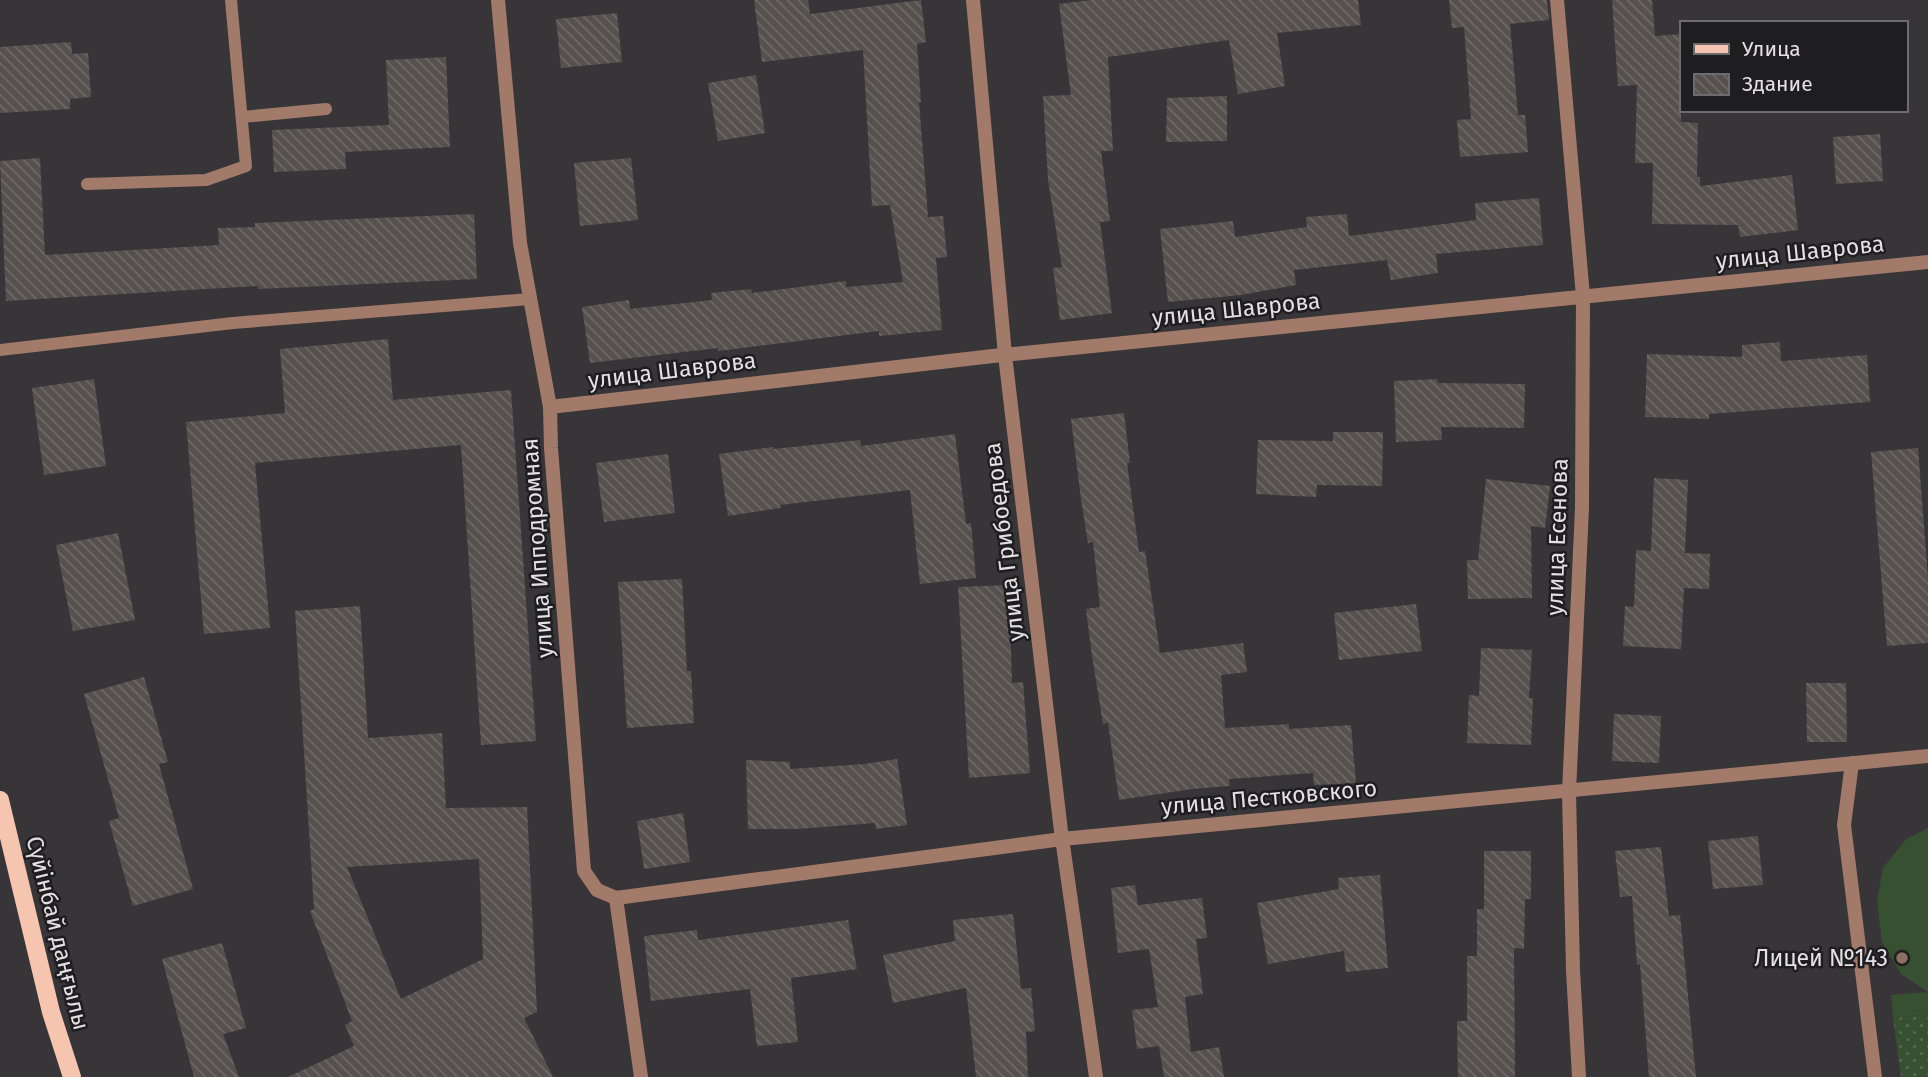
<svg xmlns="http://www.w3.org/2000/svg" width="1928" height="1077" font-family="'Fira Sans',sans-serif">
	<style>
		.grass { fill: url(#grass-dots) }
		.pitch { fill: #385032 }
		.building { fill: url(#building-back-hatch); fill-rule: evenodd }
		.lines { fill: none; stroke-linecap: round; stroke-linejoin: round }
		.lane { stroke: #a27a69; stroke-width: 12 }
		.street { stroke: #a27a69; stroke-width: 14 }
		.primary { stroke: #f6c5b0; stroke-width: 18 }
		.education-dot { fill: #8d6e63; stroke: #1e1d1f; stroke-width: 2.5 }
		.labels { text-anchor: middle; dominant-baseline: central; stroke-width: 5; stroke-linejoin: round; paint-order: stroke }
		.street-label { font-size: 23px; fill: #e3e1e4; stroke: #1e1d1f }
		.poi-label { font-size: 23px; fill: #e3e1e4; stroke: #1e1d1f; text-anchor: end }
	</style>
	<defs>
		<pattern id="grass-dots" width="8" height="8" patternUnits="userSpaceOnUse" patternTransform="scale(1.75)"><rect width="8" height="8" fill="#385032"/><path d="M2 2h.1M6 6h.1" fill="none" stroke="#556950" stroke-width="1.8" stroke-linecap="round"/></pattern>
		<pattern id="building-back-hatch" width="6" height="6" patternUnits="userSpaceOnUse" patternTransform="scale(1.75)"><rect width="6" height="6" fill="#56504e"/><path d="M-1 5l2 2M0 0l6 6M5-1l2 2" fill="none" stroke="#6e6967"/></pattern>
	</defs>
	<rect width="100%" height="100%" fill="#383539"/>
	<path class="grass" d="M1928 1014V1077H1901L1893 1018Z"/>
	<path class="pitch" d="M1928 828V1014L1893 1018 1891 995 1928 992 1901 974 1882 942 1877 901 1883 868 1906 839Z"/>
	<path class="building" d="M754 0H808L810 14 921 0 926 42 917 44 921 102H919L928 217 943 216 947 257 936 258 942 330 879 336V331L718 351V348L590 363 582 307 629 300 630 309 712 300 711 293 751 289 752 293 846 281V287L903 282 890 205 872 206 863 50 762 62Z
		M1091 0H1358L1361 25 1277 33 1285 86 1238 94 1229 40 1108 57 1113 151H1101L1110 221 1100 222 1112 313 1060 320 1053 268 1062 267 1048 180 1043 96 1071 95 1059 4Z
		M1449 0H1547L1549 20 1510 24 1518 115H1525L1528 152 1460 157 1457 120 1471 119 1464 27 1452 28Z
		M1612 0H1652L1655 36 1681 34V122L1698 123 1697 177H1700V186L1792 175 1798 230 1740 237 1738 225 1652 224 1653 163H1635L1637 85 1618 86Z
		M617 13 622 62 561 68 556 19Z
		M71 42 72 54 88 53 91 97 70 99V109L0 113V47Z
		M446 57 450 147 345 152 346 169 274 172 272 130 389 125 386 60Z
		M756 75 765 133 718 141 708 83Z
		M1227 96V141L1166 142 1167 98Z
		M1880 134 1883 181 1836 184 1833 137Z
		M40 158 45 255 219 245 218 228 255 227V223L474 214 477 279 258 289V286L6 301 0 161Z
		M631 158 638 220 580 226 574 163Z
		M1539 198 1543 245 1436 254 1438 273 1391 280 1387 260 1294 270 1296 285 1241 295 1168 302 1160 229 1233 221 1235 237 1307 227 1306 217 1347 214 1349 236 1476 220 1475 203Z
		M388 339 393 400 511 390 536 741 481 745 461 445 255 463 270 628 204 634 186 422 285 413 280 349Z
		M1780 342 1781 361 1867 355 1870 402 1709 414V419L1645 417 1647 354 1742 357V345Z
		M94 379 106 466 44 475 32 388Z
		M1437 379 1438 383 1525 384 1524 428 1441 427 1442 440 1396 442 1394 381Z
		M1124 413 1130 463H1127L1139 552 1145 551 1160 653 1243 643 1247 672 1221 675 1225 728 1289 724V729L1351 725 1356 783 1314 785 1313 773 1229 779 1230 786 1192 789 1119 800 1108 723 1103 724 1091 649 1086 609 1100 607 1093 542 1088 543 1081 499 1071 419Z
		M1333 432H1383L1382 486 1317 485 1316 497 1256 494 1258 440 1333 441Z
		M955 434 966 524 971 523 976 578 920 584 910 490 780 505 781 508 728 516 719 454 773 447V449L860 440 861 446Z
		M1918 448 1928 578V643L1887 646 1871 452Z
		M668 454 675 513 604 522 596 463Z
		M1654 478 1688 480 1685 553 1710 554 1709 589 1684 588 1681 649 1623 646 1625 606 1634 607 1636 550 1651 551Z
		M1486 479 1550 486 1545 528 1531 526 1532 598 1468 599 1467 560H1478Z
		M118 533 135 620 73 631 56 545Z
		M682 579 687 671H691L694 723 627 728 618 582Z
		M1009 585 1012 683 1023 682 1030 773 969 778 958 587Z
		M1416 604 1422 651 1339 660 1334 613Z
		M360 606 368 738 442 733 446 808 527 807 537 1012 524 1018 553 1077H288L354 1046 345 1025 352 1021 310 911 314 909 295 611ZM479 859 483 959 401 999 347 867Z
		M1481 648 1532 650 1529 698H1533L1531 745 1467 743 1469 695 1479 696Z
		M144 677 168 762 159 764 193 889 133 906 109 821 119 818 84 694Z
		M1806 683H1846L1847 742H1807Z
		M1614 714 1661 716 1659 763 1612 761Z
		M897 759 907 825 876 829 875 823 798 829H748L746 760 790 762V769L865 764Z
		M683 813 690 862 644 869 637 821Z
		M1758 836 1763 885 1713 889 1708 841Z
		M1661 847 1669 916 1680 915 1696 1077H1649L1640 964 1637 965 1632 896 1620 897 1615 851Z
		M1484 851H1531V899H1525L1524 949 1514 948 1515 1077H1458L1457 1021H1467V956H1477V909H1484Z
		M1380 875 1388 968 1346 972 1344 951 1268 964 1257 903 1339 889 1338 878Z
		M1135 885 1138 905 1202 898 1207 938 1196 939 1203 994 1185 997 1191 1052 1219 1047 1224 1077H1164L1159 1046 1137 1049 1132 1010 1158 1007 1149 949 1118 953 1111 888Z
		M1013 914 1021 989 1031 988 1035 1031 1026 1032 1028 1077H976L966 988 893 1003 883 955 955 941 953 920Z
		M848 920 857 969 791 978 798 1042 757 1046 750 989 651 1001 644 936 697 930 698 940Z
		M222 943 246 1028 223 1034 239 1077H194L162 959Z"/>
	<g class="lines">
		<path class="lane" d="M242 117 326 109
			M87 184 206 180 246 166 231 0
			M0 350 233 323 530 299"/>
		<path class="street" d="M498 0 520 243 550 407 551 448 584 871 597 890 616 898 641 1077
			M973 0 1005 355 1061 831 1096 1077
			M1557 0 1583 296 1582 508 1569 792 1573 970 1579 1077
			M550 407 993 356 1928 262
			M1852 763 1844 825 1875 1077
			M616 898 1062 839 1928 756"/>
		<path class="primary" d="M0 800 51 1012 72 1077"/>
	</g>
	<circle class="education-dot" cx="1902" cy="958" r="7"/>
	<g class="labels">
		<g class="street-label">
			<text transform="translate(1800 252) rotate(-6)">улица Шаврова</text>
			<text transform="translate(1236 309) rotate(-6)">улица Шаврова</text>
			<text transform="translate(672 370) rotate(-7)">улица Шаврова</text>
			<text transform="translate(1557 537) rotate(-88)">улица Есенова</text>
			<text transform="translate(1004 542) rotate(-97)">улица Грибоедова</text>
			<text transform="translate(537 548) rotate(-94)">улица Ипподромная</text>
			<text transform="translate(1269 797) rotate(-5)">улица Пестковского</text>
			<text transform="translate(58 933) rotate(76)">Сүйінбай даңғылы</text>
		</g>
		<g class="poi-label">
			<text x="1888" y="958">Лицей №143</text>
		</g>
	</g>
	<rect x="1680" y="21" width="228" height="91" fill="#1e1d1f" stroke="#6d6b6e" stroke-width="2"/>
	<rect x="1694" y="44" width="35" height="10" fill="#f6c5b0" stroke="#6d6b6e" stroke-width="2"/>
	<text x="1742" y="56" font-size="21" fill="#e3e1e4">Улица</text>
	<rect x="1694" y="74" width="35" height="21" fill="url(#building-back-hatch)" stroke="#6d6b6e" stroke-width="2"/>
	<text x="1742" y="91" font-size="21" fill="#e3e1e4">Здание</text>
</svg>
